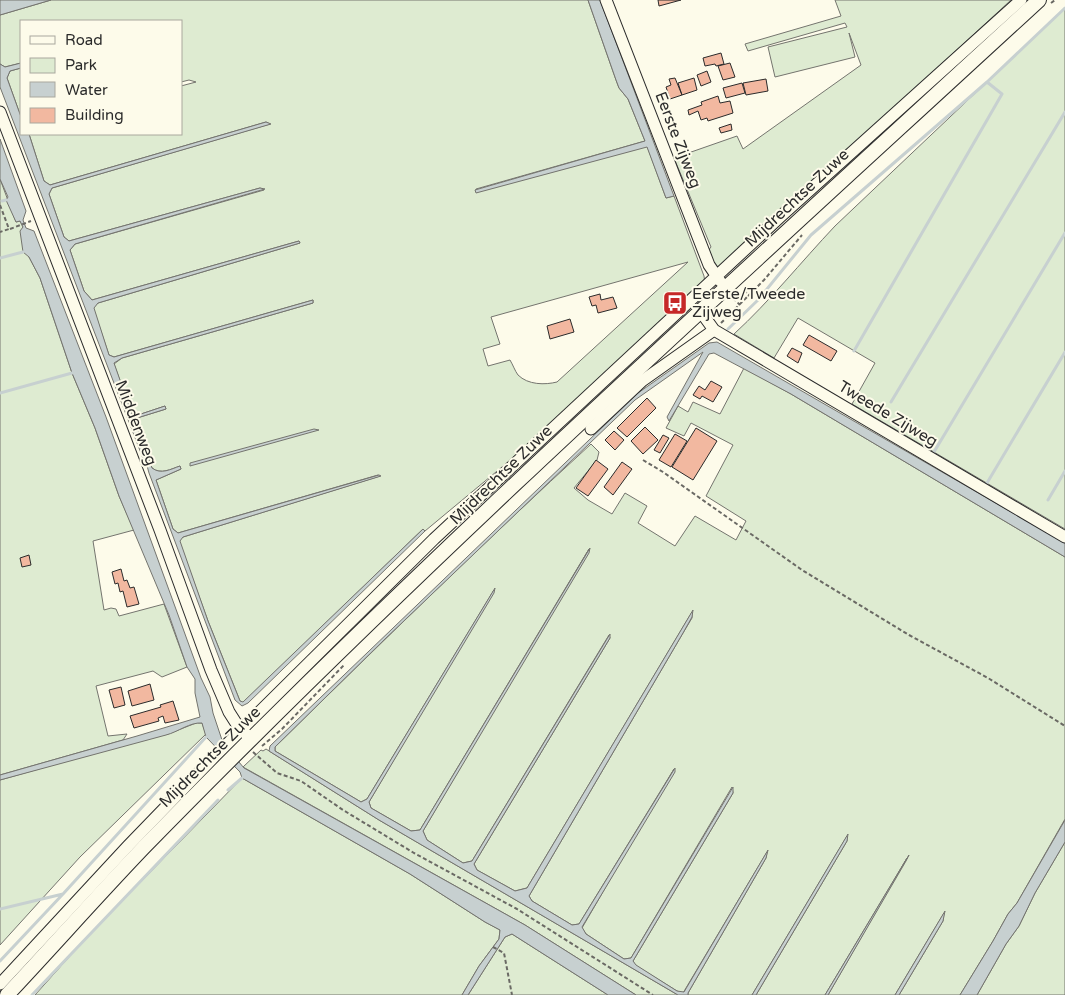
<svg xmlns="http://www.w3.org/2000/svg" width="1065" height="995" font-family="'Varela Round',sans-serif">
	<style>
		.green { fill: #deebd1; stroke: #74746e; fill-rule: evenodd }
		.water { fill: #c7d0d0; stroke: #74746e }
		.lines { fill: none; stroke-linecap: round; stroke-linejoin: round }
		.stream { stroke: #c7d0d0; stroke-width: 3 }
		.building { fill: #f2b8a0; stroke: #2b2b2b }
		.minor-casing { stroke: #2b2b2b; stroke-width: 13 }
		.major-casing { stroke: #2b2b2b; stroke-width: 16 }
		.path { stroke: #6a6964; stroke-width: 2; stroke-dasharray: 4 2.5; stroke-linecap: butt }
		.minor { stroke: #fdfbea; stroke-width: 11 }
		.major { stroke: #fdfbea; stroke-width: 14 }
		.labels { text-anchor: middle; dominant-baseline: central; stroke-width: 4; stroke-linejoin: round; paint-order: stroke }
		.street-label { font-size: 16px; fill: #2b2b2b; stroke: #fdfbea }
		.poi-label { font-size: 16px; fill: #2b2b2b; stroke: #fdfbea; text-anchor: start }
	</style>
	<rect width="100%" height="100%" fill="#fdfbea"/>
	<path class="green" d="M51 0H588L616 80 619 88 628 99 645 141 476 189V192L647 146 666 198 674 196 704 276 705 284 520 452 425 531 423 529 243 703 240 701 208 621 179 541 183 537 380 476 378 475 178 533 173 529 156 480 181 469 180 466C171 469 161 475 152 468L135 422 137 418 166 409 165 406 141 414H132L114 364 122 358 313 303V300L114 357 109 355 93 308 98 303 300 243 299 241 92 300 84 291 70 250 75 244 264 190 260 188 69 241 64 237 49 194 52 188 270 124 266 122 50 185 44 181 29 134H181V86L196 82 189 80 181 82V21H21V63L5 67 0 64V15ZM688 262 557 382C545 385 528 385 518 375 515 371 513 365 510 360L488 366 483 349 500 344 491 317Z
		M835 0H1011L720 268 715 267 707 252 711 247 674 158 737 136 743 149 861 65 849 33 855 57 775 77 768 47 847 27 845 23 748 51 745 44 841 16Z
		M1065 8V529L852 404 875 363 798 318 774 358 734 334C770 301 801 262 835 226Z
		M21 68V117L7 78 10 71Z
		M0 179 16 222 20 221 23 227 29 257 40 278 72 373 95 428 119 496 134 530 93 541 104 610 111 608 116 609 119 616 164 604 187 667 162 677 153 671 96 686 108 736 127 734 123 740 0 775Z
		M744 368 791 394 1065 557V819L1017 903 1008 914 993 941 960 995H899L943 921 944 913 895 995H828L907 858 825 995H756L847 841V836L752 995H688V993L766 858 767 852 683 993 677 991 635 965 633 961 733 793 732 787 631 958 624 959 586 934 582 928 674 769 579 924 572 925 532 901 529 896 683 633 692 618V612L527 888 515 891 477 870 474 864 610 638 609 635 472 861 463 863 427 840 423 831 589 549 420 830 411 831 371 808 369 802 494 590 367 799 361 802 275 751V747C379 645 483 543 591 444L599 452 597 460 574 488 588 500 612 514 625 493 647 506 638 523 675 546 695 516 736 540 746 521 706 496 733 445 691 423 684 436 666 428 678 406 688 412 693 402 720 414Z
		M196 723H202L206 734 80 857 0 945V780L137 741 168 734Z
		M266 749 379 820 678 995H636L525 925 243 767 261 750 263 751Z
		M242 778 410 874 485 922 500 930 499 939 479 966 462 995H35L87 937Z
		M1065 842V995H977L1006 944 1019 926 1035 893Z
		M512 934 608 995H468L505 937Z"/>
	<path class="water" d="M0 0H51L0 15Z
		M588 0H600L674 196 666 198 647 147 476 193 475 190 645 141 628 99 619 88 616 80Z
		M21 63V68L10 71 7 78 21 117V134H29L44 181 50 185 266 122 271 124 52 188 49 194 64 237 69 241 260 188 265 189 75 244 70 250 84 291 92 300 299 241 300 243 98 303 94 308 109 355 114 357 313 300V303L122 358 114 363 132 414H141L165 406 166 409 137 418 135 422 152 468C161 475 171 469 180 466L181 469 156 480 173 529 178 533 379 475 381 476 183 537 180 541 208 621 240 701 243 702 423 529 425 531 248 703 242 706 235 700 149 473 146 462 144 461 0 87V64L5 67Z
		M0 139 26 211 23 220 26 228 34 231 106 417 201 678 210 697 213 713 223 743 244 768 525 925 636 995H608L512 934 505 937 468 995H462L479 966 499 939 500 930 485 922 410 874 242 778 240 772 206 737 202 723C190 722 178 732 166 735 111 750 55 765 0 780V775L137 736 200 717 195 693V679L187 667 169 615 119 496 95 428 72 373 40 278 29 257 23 252 20 231 23 227 20 221 16 222 6 200 8 197 0 179Z
		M717 342 1065 543V557L791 394 714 353 709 354 669 421 667 417 703 352 635 400 385 639 275 747V751L361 802 367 799 495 588 494 593 369 802 371 808 411 831 420 830 590 548 589 553 423 831 427 840 463 863 472 861 610 634V638L474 864 477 870 515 891 527 888 693 610 692 617 683 633 529 896 532 901 572 925 579 924 675 768V772L582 927 586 934 624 959 631 958 733 787V793L633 961 636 965 677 991 684 992 768 850 766 858 688 993V995H678L379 820 269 751 270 746 638 393 709 343Z
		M314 429 319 430 190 466V463Z
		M1065 820V842L1035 893 1019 926 1006 944 977 995H960L993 941 1008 914 1017 903Z
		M848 834 847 841 756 995H752Z
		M909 855 906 861 828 995H825Z
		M945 911 943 921 899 995H895Z"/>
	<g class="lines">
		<path class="stream" d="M2 201 6 200
			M0 258 23 252
			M728 329 758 300 811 235 987 82 1065 8
			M854 351 1002 94 987 82
			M0 393 72 373
			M891 402 1065 112
			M934 452 1065 233
			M987 483 1065 352
			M1048 500 1065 471
			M228 790 242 778
			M63 894 206 737
			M0 909 63 894 0 961
			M32 995 218 800"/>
	</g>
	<path class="building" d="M658 0H681L659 6Z
		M721 53 724 64 716 66 715 64 705 66 703 58Z
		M730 63 735 77 723 80 718 66Z
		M707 71 711 82 701 86 697 75Z
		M675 78 682 95 670 99 666 87 671 85 669 79Z
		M694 78 697 90 682 95 678 83Z
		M766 79 768 91 746 95 743 83Z
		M742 83 745 93 726 98 723 88Z
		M718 96 720 103 730 101 733 113 708 121 707 118 701 120 698 111 689 115 688 110 702 105 701 102Z
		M731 124 732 130 721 133 719 128Z
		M600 294 601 300 613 297 617 308 598 313 596 305 592 306 589 297Z
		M570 319 574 332 550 339 547 326Z
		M809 335 837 351 831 361 803 345Z
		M792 348 802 353 798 363 787 356Z
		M711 381 722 387 713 402 702 396 700 399 693 395 699 386 705 390Z
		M647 398 656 408 627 437 617 428Z
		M645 427 658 440 643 454 631 441Z
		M696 428 717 441 693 480 672 467Z
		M614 431 624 440 615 450 605 440Z
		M675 434 687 441 671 467 659 460Z
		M663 435 669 438 660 453 654 450Z
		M596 460 608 469 588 496 576 488Z
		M622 462 632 469 613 495 604 487Z
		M29 555 31 565 22 567 20 558Z
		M121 569 124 581 127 580 130 588 134 587 139 604 127 607 123 591 120 592 118 583 115 584 112 572Z
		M150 684 154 700 132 706 128 691Z
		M121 687 125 705 114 708 109 690Z
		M173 701 179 720 165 723 163 716 158 718 159 721 134 728 130 716 161 707 160 705Z"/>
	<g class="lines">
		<defs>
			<path id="minor" d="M606 0 709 265 720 281
				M0 112 160 530 211 670 229 712 236 723 247 735
				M701 312 714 330 1065 537
				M591 429 642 381 714 330
				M0 984 128 846 215 756 434 539 780 217 1021 0"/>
			<path id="major" d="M7 995C53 946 98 895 144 847 431 553 737 278 1039 0"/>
		</defs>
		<use href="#minor" class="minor-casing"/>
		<use href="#major" class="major-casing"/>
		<path class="path" d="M1051 3 1055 0
			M0 205 9 229 0 232
			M10 229 31 221
			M744 290 749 296
			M733 298 740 305
			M721 323 764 280 802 235
			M643 460 663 472 802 570 909 635 988 678 1065 726
			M145 465 154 461
			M262 746 282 729 344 665
			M253 752 277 773 301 781 343 810 414 853 517 909 653 995
			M493 947 504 953 512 995"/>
		<use href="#minor" class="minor"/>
		<use href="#major" class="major"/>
	</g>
	<defs>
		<symbol id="bus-square" viewBox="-11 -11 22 22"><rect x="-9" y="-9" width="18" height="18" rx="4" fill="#c62828" stroke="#fdfbea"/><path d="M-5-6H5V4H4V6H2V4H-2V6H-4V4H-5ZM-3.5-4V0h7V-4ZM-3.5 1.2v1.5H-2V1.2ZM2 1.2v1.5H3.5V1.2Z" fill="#fff"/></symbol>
	</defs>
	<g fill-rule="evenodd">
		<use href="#bus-square" x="661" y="289" width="28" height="28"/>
	</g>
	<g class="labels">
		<g class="street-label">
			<text transform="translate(678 140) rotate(69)">Eerste Zijweg</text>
			<text transform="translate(797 198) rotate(-43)">Mijdrechtse Zuwe</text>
			<text transform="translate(888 414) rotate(31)">Tweede Zijweg</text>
			<text transform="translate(136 423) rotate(69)">Middenweg</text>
			<text transform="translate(501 475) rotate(-44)">Mijdrechtse Zuwe</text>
			<text transform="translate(210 757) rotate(-45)">Mijdrechtse Zuwe</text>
		</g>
		<g class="poi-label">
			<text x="692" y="294">Eerste/Tweede<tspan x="692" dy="18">Zijweg</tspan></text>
		</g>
	</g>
	<rect x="20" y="20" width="162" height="115" fill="#fdfbea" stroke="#a9a89e"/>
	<rect x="30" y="36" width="25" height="8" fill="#fdfbea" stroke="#a9a89e"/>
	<text x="65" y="45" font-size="15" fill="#2b2b2b">Road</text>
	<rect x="30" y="58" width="25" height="15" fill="#deebd1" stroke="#a9a89e"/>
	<text x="65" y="70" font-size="15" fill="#2b2b2b">Park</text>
	<rect x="30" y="82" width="25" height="15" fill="#c7d0d0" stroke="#a9a89e"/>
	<text x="65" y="95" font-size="15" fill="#2b2b2b">Water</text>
	<rect x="30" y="108" width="25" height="15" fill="#f2b8a0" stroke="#a9a89e"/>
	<text x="65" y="120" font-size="15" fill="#2b2b2b">Building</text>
</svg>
